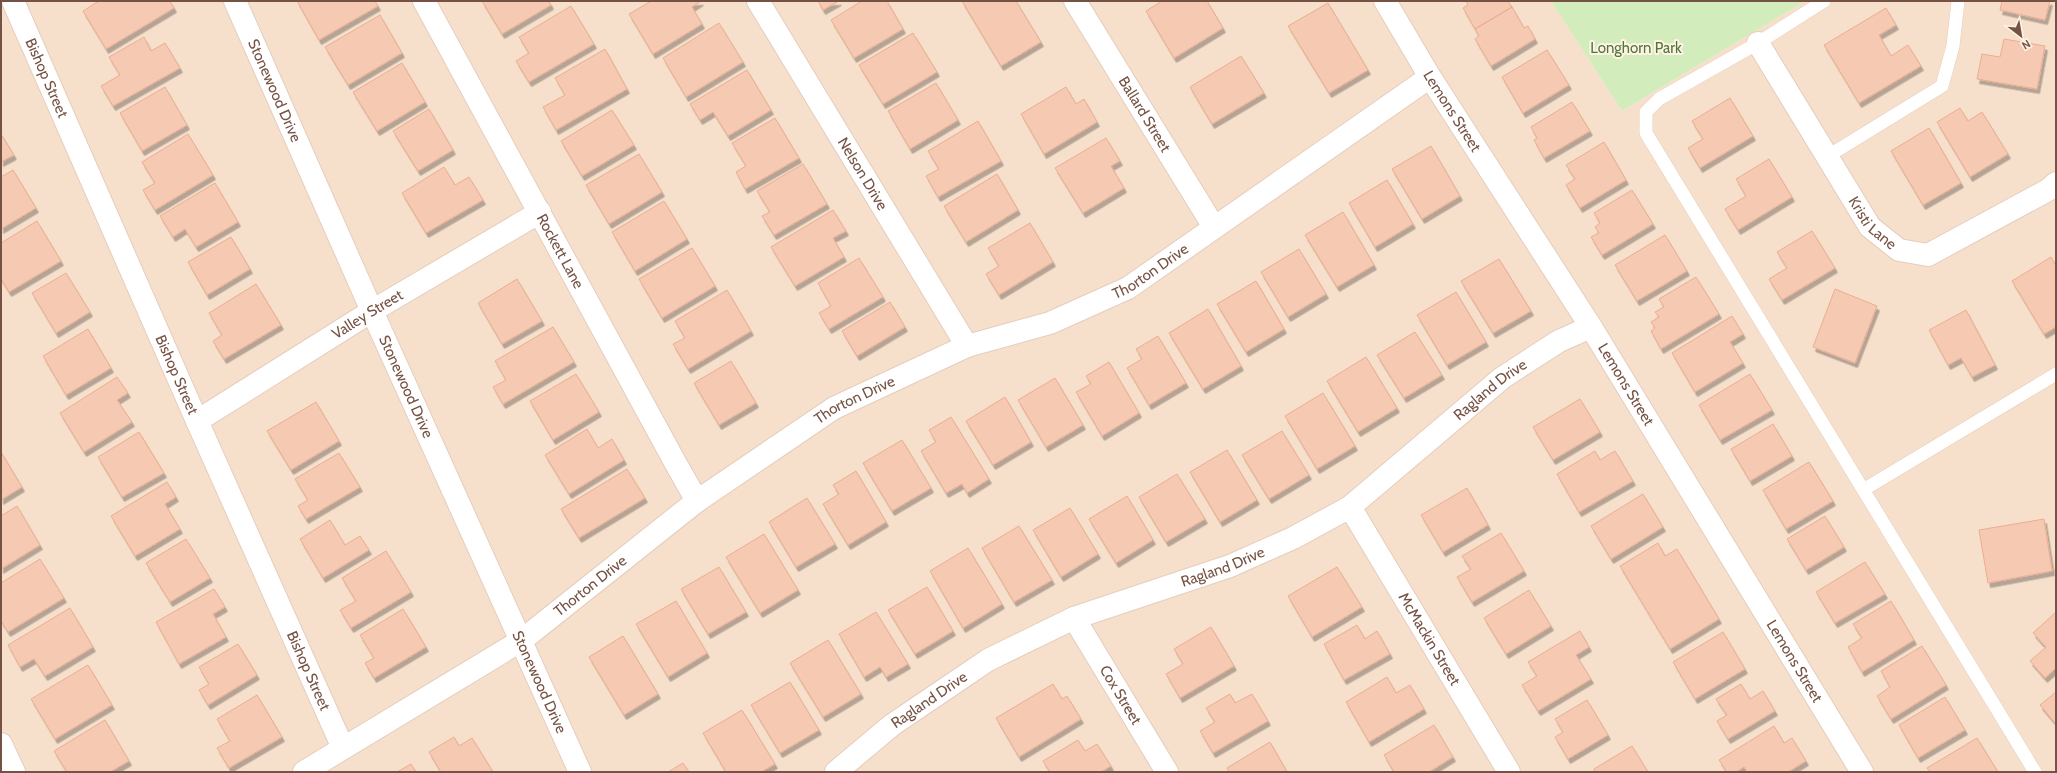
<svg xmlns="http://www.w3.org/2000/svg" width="2057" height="773" font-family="Cabin,sans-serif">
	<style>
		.residential { fill: #f7e0cb }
		.green { fill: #d2edbb }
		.building { fill: #f6c9b2; stroke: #ebad91; filter: url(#shadow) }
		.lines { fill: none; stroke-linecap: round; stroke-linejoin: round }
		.service-casing { stroke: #e5ccbc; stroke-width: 14 }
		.minor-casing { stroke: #e5ccbc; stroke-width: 24 }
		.tertiary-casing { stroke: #e5ccbc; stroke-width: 24 }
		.service { stroke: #fff; stroke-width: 13 }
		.minor { stroke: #fff; stroke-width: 22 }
		.tertiary { stroke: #fff; stroke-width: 22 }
		.labels { text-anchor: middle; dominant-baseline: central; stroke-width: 4; stroke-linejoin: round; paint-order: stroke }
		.park-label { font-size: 15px; fill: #4f7738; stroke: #fff3e6 }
		.street-label { font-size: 15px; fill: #765244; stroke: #fff3e6 }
	</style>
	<defs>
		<filter id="shadow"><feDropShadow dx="2.5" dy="4.5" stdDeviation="0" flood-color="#0004"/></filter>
	</defs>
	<rect width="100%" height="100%" fill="#feefdd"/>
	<path class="residential" d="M1 1H1551L1622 111 1805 1H2056V772H1Z"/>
	<path class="green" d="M1551 1H1805L1622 111Z"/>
	<path class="building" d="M99 1H170L174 8 106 49 83 11Z
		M297 1H375L378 6 319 40Z
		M482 1H549L551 5 502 34Z
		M651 1H701L692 7 702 24 653 54 629 14Z
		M818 1H839L823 10Z
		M862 1H887L903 29 854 58 831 20Z
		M962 1H1016L1041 42 1001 66Z
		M1162 1H1207L1223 28 1174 58 1146 11Z
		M1466 1H1508L1512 7 1475 29 1463 8 1468 5Z
		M2002 1H2050L2045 20 2000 10Z
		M1328 3 1368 70 1329 93 1288 26Z
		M571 6 594 44 529 82 516 61 529 53 519 37Z
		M1512 7 1524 28 1528 26 1535 39 1491 66 1475 39 1479 36 1475 29Z
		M1886 8 1896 25 1879 35 1891 56 1908 45 1921 66 1859 103 1824 45Z
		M380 15 402 53 348 85 325 47Z
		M719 23 743 62 686 97 663 58Z
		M913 33 937 72 883 104 859 65Z
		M144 37 151 51 165 43 180 68 113 106 101 86 120 75 109 57Z
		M2004 39 2045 46 2037 89 1977 79 1982 54 2000 57Z
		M605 49 627 89 556 130 543 107 565 95 555 78Z
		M1547 50 1569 85 1523 113 1502 77Z
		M1241 56 1264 93 1212 124 1190 87Z
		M402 63 425 102 377 131 353 92Z
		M747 70 771 110 728 136 713 112 700 120 690 104Z
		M936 83 958 120 910 149 888 111Z
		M165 87 187 125 142 151 120 113Z
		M1066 87 1076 104 1084 99 1097 122 1044 154 1021 114Z
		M1730 98 1753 136 1700 168 1688 148 1703 139 1692 121Z
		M1572 102 1590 131 1544 158 1534 140 1537 138 1531 127Z
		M1960 108 1968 121 1982 112 2008 154 1970 177 1937 122Z
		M429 109 453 150 418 171 393 131Z
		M612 110 634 145 582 176 561 141Z
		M775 118 799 158 745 189 736 172 746 166 732 143Z
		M978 121 1001 161 938 197 926 176 939 169 928 151Z
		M1929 128 1961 183 1923 205 1891 151Z
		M1 134 14 155 1 162Z
		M188 134 213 175 155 210 143 190 155 183 142 162Z
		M1106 138 1120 161 1111 166 1124 188 1083 213 1055 168Z
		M1604 142 1626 180 1580 208 1566 185 1575 179 1566 165Z
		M1431 146 1460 196 1422 219 1392 169Z
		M639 154 662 192 609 224 586 185Z
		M1769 159 1792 197 1738 230 1725 209 1746 196 1736 179Z
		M803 164 827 204 774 235 762 216 770 212 757 191Z
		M444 167 455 185 469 177 483 200 426 233 402 193Z
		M13 170 36 208 1 229V177Z
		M997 174 1018 210 966 242 944 206Z
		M1387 180 1413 224 1375 247 1349 203Z
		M215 183 238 222 196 247 185 229 173 237 160 216Z
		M1632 190 1653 224 1602 255 1591 237 1599 233 1595 227 1600 223 1594 213Z
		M664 201 687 239 635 271 612 232Z
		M833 210 846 231 833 238 844 257 795 286 771 247Z
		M1343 212 1374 265 1337 287 1305 235Z
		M37 221 61 261 9 292 1 279V243Z
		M1030 223 1053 262 999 295 986 274 999 266 988 248Z
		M1812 231 1835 268 1782 300 1769 279 1787 268 1777 252Z
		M1665 235 1687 271 1637 301 1615 265Z
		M231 237 250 269 207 295 188 262Z
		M692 248 715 286 662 318 639 279Z
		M1299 249 1326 294 1288 317 1261 272Z
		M2051 257 2056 266V327L2044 334 2012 281Z
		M859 258 883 297 829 329 819 313 831 306 818 283Z
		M1499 259 1531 311 1493 333 1461 281Z
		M66 273 90 312 56 333 32 293Z
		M1696 277 1719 314 1661 349 1651 331 1655 328 1651 322 1659 317 1655 312 1664 307 1659 299Z
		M517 279 542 321 502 344 478 303Z
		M1256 281 1284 329 1246 352 1217 304Z
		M256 284 281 325 224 359 213 341 222 335 209 313Z
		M1835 289 1877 306 1855 363 1813 347Z
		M727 290 751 331 688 369 673 344 685 338 675 321Z
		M1456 292 1486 342 1447 365 1417 315Z
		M890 302 905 327 857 356 842 331Z
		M1208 309 1241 366 1203 389 1169 333Z
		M1966 310 1995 365 1972 377 1961 358 1948 365 1929 330Z
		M1732 316 1743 334 1730 342 1743 363 1695 392 1672 353Z
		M553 327 574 362 503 404 493 387 506 380 495 361Z
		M88 329 111 368 66 395 43 356Z
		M1415 332 1442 375 1404 398 1377 355Z
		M1158 336 1186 383 1149 405 1127 368 1142 359 1136 349Z
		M1366 357 1397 408 1358 432 1327 381Z
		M731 361 756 403 719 425 694 383Z
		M1109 362 1139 413 1102 436 1076 392 1091 384 1086 376Z
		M576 374 599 412 553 440 530 401Z
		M1750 374 1772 410 1720 440 1699 405Z
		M117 377 128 393 117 400 132 422 84 452 60 413Z
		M1055 378 1083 425 1046 447 1018 400Z
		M1323 393 1355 446 1317 469 1285 416Z
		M1005 397 1031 442 993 465 966 421Z
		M1580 399 1600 432 1553 460 1533 427Z
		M316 402 339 441 291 470 267 431Z
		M951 417 989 479 967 493 962 484 946 493 921 451 936 442 929 430Z
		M1773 424 1792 456 1750 481 1731 449Z
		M587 429 598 448 612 439 624 460 569 494 545 455Z
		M1282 431 1309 475 1269 499 1242 455Z
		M139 432 164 473 122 497 98 457Z
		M902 440 931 488 892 511 863 463Z
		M1227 450 1257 500 1220 522 1190 472Z
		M1595 451 1600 460 1615 451 1633 481 1579 512 1557 474Z
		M1 452 22 487 1 500Z
		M339 453 360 487 306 519 298 506 308 500 295 479Z
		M1809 462 1833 501 1786 529 1763 490Z
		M627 469 645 498 579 538 561 509Z
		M856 471 886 522 848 545 823 504 839 494 833 485Z
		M1177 474 1205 519 1166 542 1139 497Z
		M167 482 176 497 165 504 180 529 135 556 111 516Z
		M1467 488 1488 525 1443 552 1421 515Z
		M1643 494 1663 527 1611 559 1591 526Z
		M1127 496 1153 540 1116 563 1089 519Z
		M807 498 835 544 796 567 769 522Z
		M17 506 40 545 1 569V516Z
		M1070 508 1098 554 1061 577 1033 530Z
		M1825 516 1844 547 1806 570 1787 539Z
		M2044 519 2052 571 1988 583 1979 530Z
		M330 520 345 545 360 536 369 550 323 578 300 539Z
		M1019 526 1052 580 1014 602 982 548Z
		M1501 533 1524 571 1472 602 1457 577 1471 569 1462 556Z
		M764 534 798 590 760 613 726 557Z
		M186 539 210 578 170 602 146 563Z
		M1658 543 1665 556 1677 549 1719 619 1670 649 1620 566Z
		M968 548 1002 604 963 628 930 571Z
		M386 551 411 592 351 628 340 610 356 601 342 578Z
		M40 559 64 598 8 632 1 621V583Z
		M1865 562 1885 594 1835 623 1816 592Z
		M719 567 746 612 708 634 681 589Z
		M1337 567 1362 607 1312 637 1288 596Z
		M927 587 953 631 915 654 888 610Z
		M214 589 225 607 213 614 226 637 179 664 156 622Z
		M1529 590 1551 626 1506 654 1484 618Z
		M676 601 707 653 668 677 636 624Z
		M1891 601 1914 640 1862 672 1848 647 1862 638 1853 624Z
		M70 608 93 647 45 676 34 659 20 667 8 645Z
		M403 609 426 647 374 678 365 663 374 658 360 635Z
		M876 612 908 664 886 677 880 667 864 677 839 634Z
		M2056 612V668L2045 678 2030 661 2046 647 2033 633Z
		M1357 625 1365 639 1377 631 1390 654 1344 680 1324 644Z
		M1211 627 1234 666 1180 698 1166 674 1183 664 1174 649Z
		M1580 631 1589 647 1576 655 1591 679 1538 711 1522 685 1537 676 1528 662Z
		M1723 632 1745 669 1695 699 1673 662Z
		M623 636 658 694 624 715 589 657Z
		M828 640 861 694 823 717 790 663Z
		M238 644 257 675 208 705 199 690 209 684 199 667Z
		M1922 646 1946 685 1891 719 1877 696 1890 687 1881 671Z
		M88 665 112 705 55 739 31 699Z
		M1387 677 1396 693 1410 685 1424 709 1369 742 1346 702Z
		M790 682 819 730 780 753 751 705Z
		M1053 684 1062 699 1067 696 1081 719 1019 757 996 718Z
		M1741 684 1750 699 1763 691 1775 711 1728 739 1717 721 1727 715 1716 699Z
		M2056 692V724L2040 705Z
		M1230 694 1235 703 1252 694 1268 721 1213 753 1200 731 1215 722 1206 708Z
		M257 695 282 737 229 768 217 748 230 741 217 719Z
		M1945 697 1965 730 1918 758 1899 725Z
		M1587 700 1608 735 1568 759 1555 737 1563 732 1555 719Z
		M742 710 775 764 761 772H726L703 733Z
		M105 720 129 761 110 772H67L54 751Z
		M1434 725 1453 757 1429 772H1394L1384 755Z
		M1774 726 1784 743 1792 738 1806 761 1788 772H1747L1744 767 1736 772H1727L1719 760Z
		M454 737 459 746 472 738 493 772H441L429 752Z
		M1977 738 1998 772H1930L1927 768Z
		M1078 740 1085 751 1097 744 1111 766 1101 772H1050L1043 761Z
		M1270 742 1287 772H1229L1227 768Z
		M1632 746 1648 772H1595L1594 769Z
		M683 763 689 772H668Z
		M411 764 416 772H397Z"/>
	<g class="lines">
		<defs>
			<path id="service" d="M1824 1 1758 43 1659 99 1646 112V133L2035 772
				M1828 156 1942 86 1953 46 1958 1
				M1863 490 2056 374"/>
			<g id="minor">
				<path id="s1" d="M13 1 197 421 343 748"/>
				<path id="s2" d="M424 1 676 464 697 501"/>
				<path id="s3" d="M758 1 967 346"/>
				<path id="s4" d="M1075 1 1214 227"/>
				<path id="s5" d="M1385 1 1430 77 1591 327 1862 772"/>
				<path id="s6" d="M1758 43 1870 227 1899 250 1928 255 2048 190 2056 183"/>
				<path id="s7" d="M197 421 372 311 540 212"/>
				<path id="s8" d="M1350 507 1509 772"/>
				<path id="s9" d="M1074 618 1167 772"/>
				<path d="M1 744 14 772"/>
				<path id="s10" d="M304 772 522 640 697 501 834 408 967 346 1050 323 1128 288 1430 77"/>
				<path id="s11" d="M836 772 892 725 988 660 1074 618 1230 566 1293 538 1350 507 1502 378 1559 341 1591 327"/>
			</g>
			<g id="tertiary">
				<path id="s12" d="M235 1 372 311 580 772"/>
			</g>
		</defs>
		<use href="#service" class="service-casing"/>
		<use href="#minor" class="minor-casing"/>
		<use href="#tertiary" class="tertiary-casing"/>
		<use href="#service" class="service"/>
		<use href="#minor" class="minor"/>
		<use href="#tertiary" class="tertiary"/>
	</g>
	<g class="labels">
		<g class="park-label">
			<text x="1636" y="48">Longhorn Park</text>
		</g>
		<g class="street-label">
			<text stroke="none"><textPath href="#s1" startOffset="84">Bishop Street</textPath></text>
			<text stroke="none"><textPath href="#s12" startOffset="98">Stonewood Drive</textPath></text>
			<text stroke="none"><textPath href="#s5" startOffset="129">Lemons Street</textPath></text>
			<text stroke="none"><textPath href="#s4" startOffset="133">Ballard Street</textPath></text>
			<text stroke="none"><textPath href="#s3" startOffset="202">Nelson Drive</textPath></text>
			<text stroke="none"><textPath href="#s6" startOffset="214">Kristi Lane</textPath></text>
			<text stroke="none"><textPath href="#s2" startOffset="285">Rockett Lane</textPath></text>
			<text stroke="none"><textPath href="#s10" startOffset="990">Thorton Drive</textPath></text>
			<text stroke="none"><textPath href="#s7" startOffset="201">Valley Street</textPath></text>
			<text stroke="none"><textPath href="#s1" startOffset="408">Bishop Street</textPath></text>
			<text stroke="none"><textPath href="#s5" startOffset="453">Lemons Street</textPath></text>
			<text stroke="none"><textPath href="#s12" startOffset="422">Stonewood Drive</textPath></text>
			<text stroke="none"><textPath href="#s11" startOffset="766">Ragland Drive</textPath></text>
			<text stroke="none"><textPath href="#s10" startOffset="666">Thorton Drive</textPath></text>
			<text stroke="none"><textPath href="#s11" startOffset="442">Ragland Drive</textPath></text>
			<text stroke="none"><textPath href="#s10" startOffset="342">Thorton Drive</textPath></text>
			<text stroke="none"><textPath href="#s8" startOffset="154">McMackin Street</textPath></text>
			<text stroke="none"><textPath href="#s5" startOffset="777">Lemons Street</textPath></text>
			<text stroke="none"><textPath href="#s1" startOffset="732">Bishop Street</textPath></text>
			<text stroke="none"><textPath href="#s12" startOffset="746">Stonewood Drive</textPath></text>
			<text stroke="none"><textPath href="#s9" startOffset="90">Cox Street</textPath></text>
			<text stroke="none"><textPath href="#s11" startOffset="118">Ragland Drive</textPath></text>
		</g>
	</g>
	<rect width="2057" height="773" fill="none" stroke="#765244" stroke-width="4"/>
	<g transform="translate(2021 36) rotate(149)" stroke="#fff3e6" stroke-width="3" paint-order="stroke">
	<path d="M0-3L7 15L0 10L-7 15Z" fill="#765244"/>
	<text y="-6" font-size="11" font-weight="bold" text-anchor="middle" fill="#765244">N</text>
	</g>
</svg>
